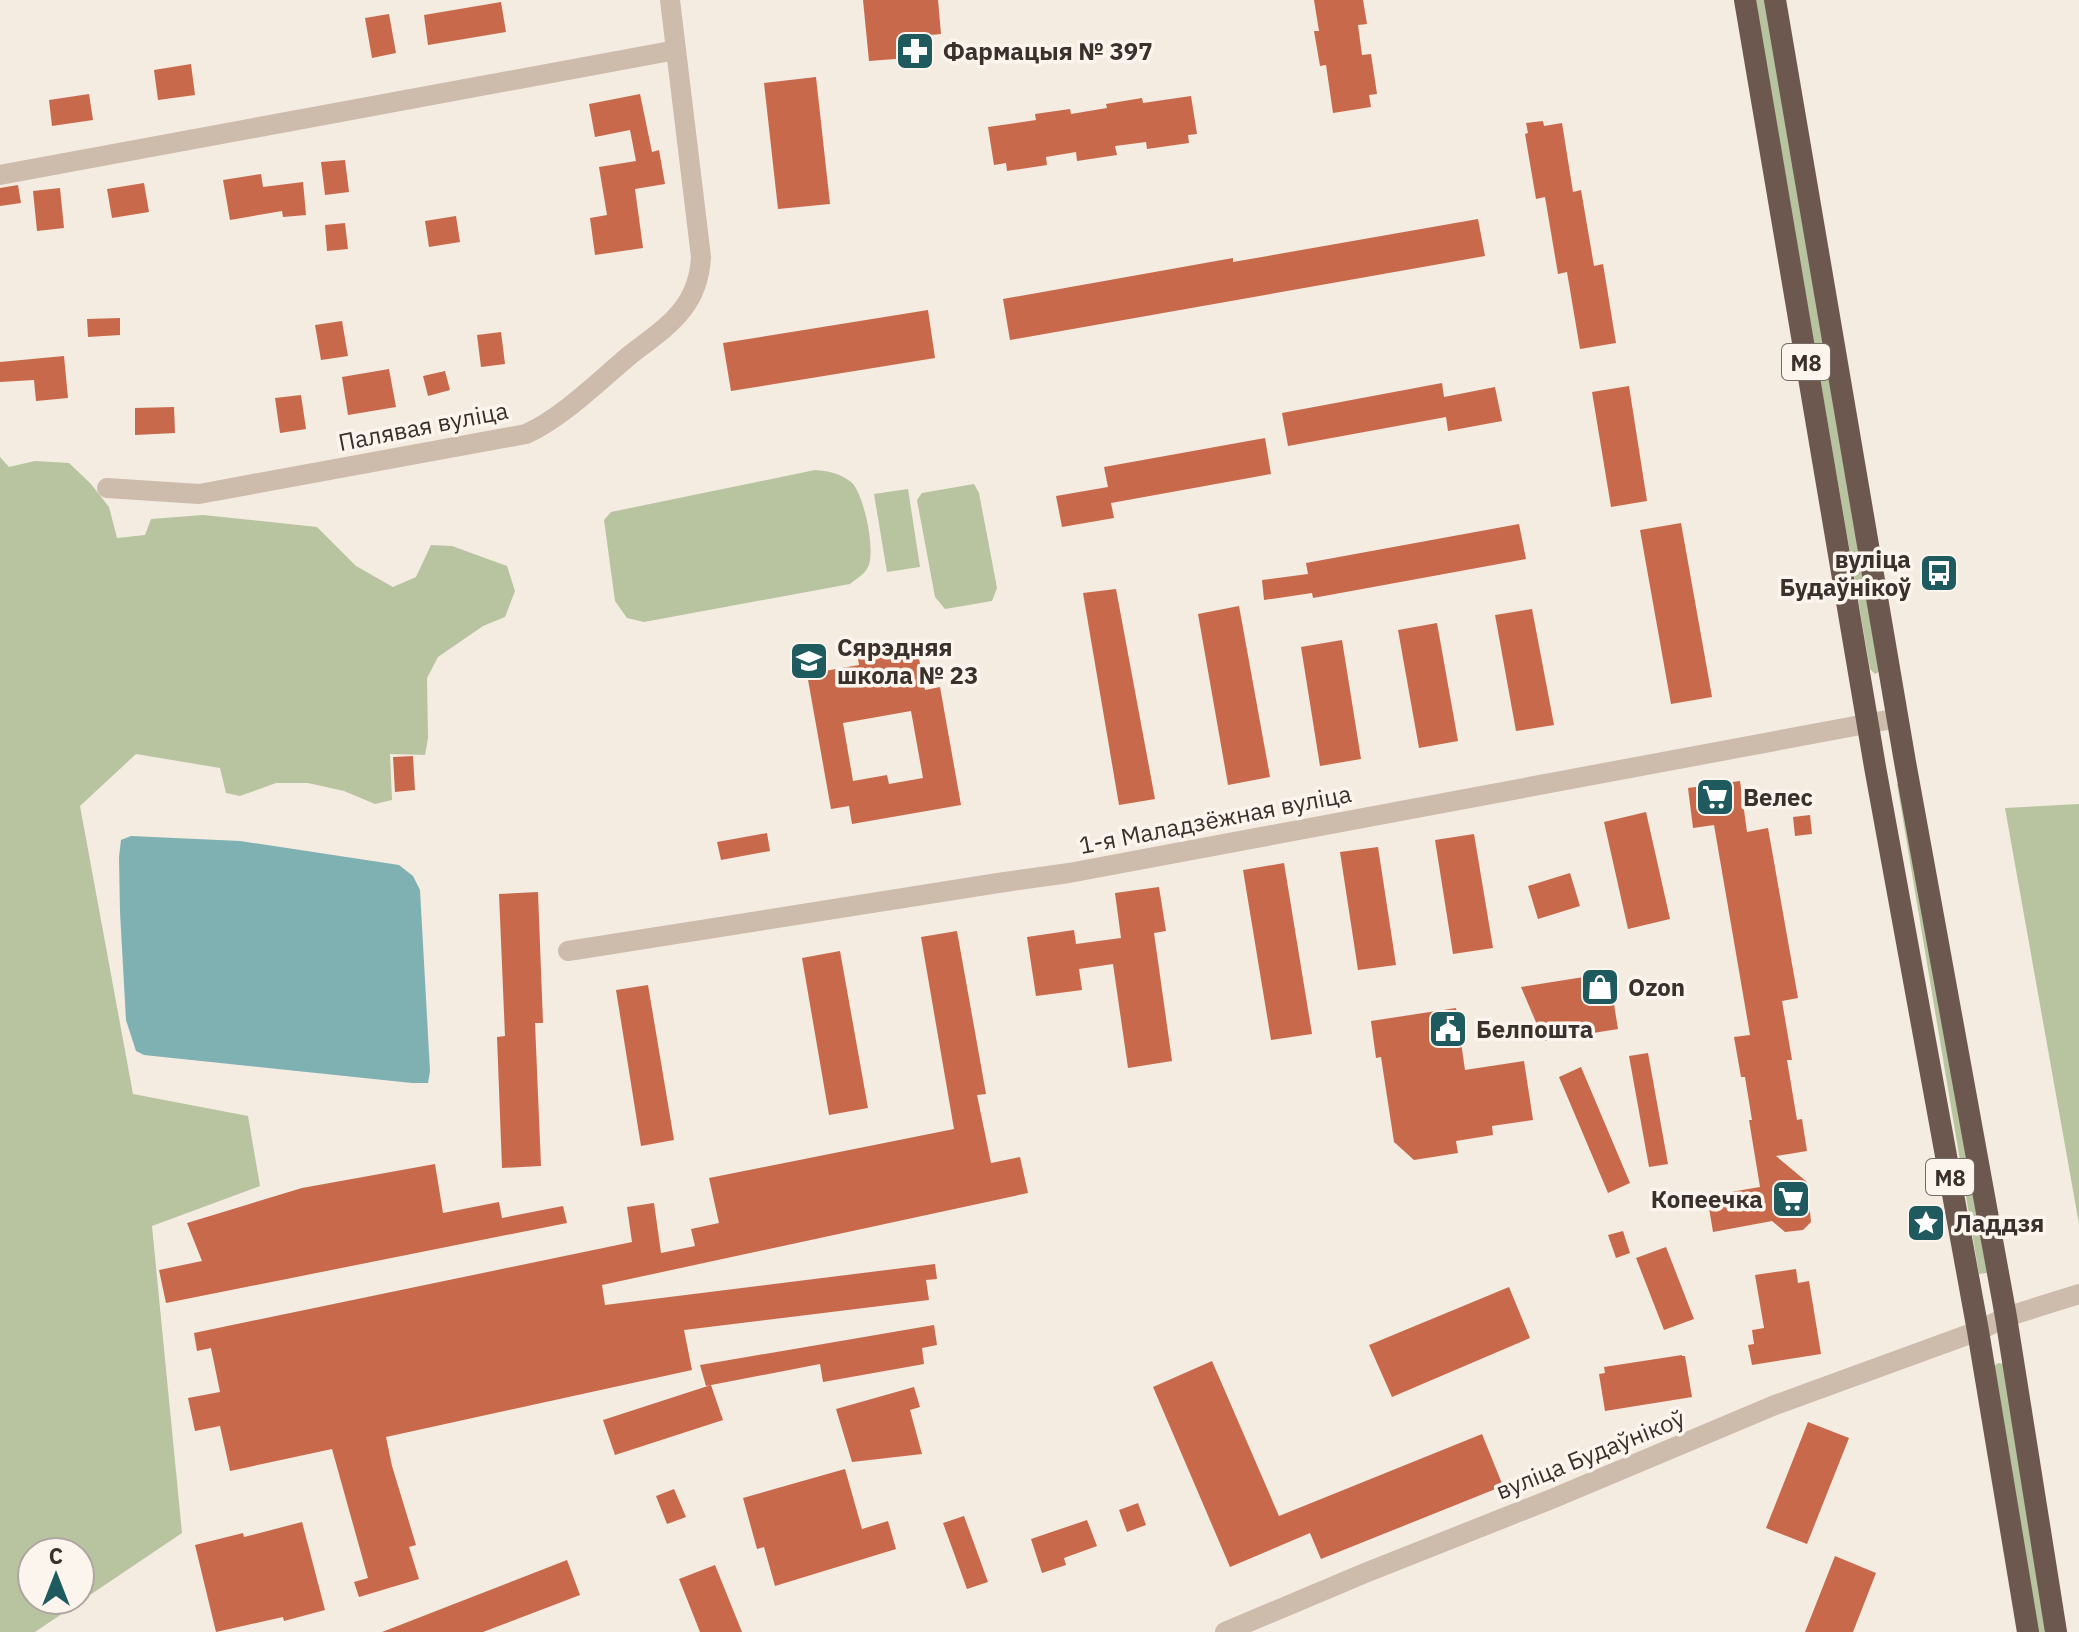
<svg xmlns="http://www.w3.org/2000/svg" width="2079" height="1632" font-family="'IBM Plex Sans',sans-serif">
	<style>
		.green { fill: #b8c4a0; fill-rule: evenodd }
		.water { fill: #7fb0b2 }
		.building { fill: #c8694b; fill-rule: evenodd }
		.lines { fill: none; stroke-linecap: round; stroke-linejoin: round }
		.minor { stroke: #cdbbac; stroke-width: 20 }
		.tertiary { stroke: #cdbbac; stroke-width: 20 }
		.trunk { stroke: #6c584f; stroke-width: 22 }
		.labels { text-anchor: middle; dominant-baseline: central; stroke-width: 7; stroke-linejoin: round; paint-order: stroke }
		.shield { fill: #fbf5ee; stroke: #756b66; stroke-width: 2 }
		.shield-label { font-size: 22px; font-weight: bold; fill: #3b302b }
		.poi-label { font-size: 24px; font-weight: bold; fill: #3b302b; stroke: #fbf5ee; text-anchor: start }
		.street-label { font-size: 24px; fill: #3b302b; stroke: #fbf5ee }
	</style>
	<rect width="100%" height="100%" fill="#f4ebe1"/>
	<path class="green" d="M1755 0H1765L1880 671 1875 674 1870 669Z
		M0 457 9 467 35 461 69 463 91 484 109 507 117 538 145 535 151 519 203 515 317 527 356 566 393 587 416 577 431 545 452 546 507 566 515 591 505 617 483 626 438 657 427 678 428 738 425 755 390 754 392 800 375 804 344 791 308 783H276L240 796 226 793 220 768 136 754 80 806 133 1094 248 1116 260 1186 152 1226 182 1533 35 1632H0ZM32 1552H80V1600H32Z
		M815 470C827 471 840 473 851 482 864 493 876 551 868 567 865 574 856 579 850 584L644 622 627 618 615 601 604 520 611 512Z
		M974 484 979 493 997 588 992 601 945 609 935 597 917 500 922 493Z
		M908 489 920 567 887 572 874 494Z
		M1906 782 1987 1273 1979 1274 1897 784Z
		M2079 804V1224L2005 808Z
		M1999 1363 2003 1364 2048 1632H2037L1994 1368 1996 1364Z"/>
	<path class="water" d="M131 836 240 841 399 865 413 876 420 890 430 1071 428 1083H412L144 1055 136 1051 126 1020 120 912 119 857 121 840Z"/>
	<path class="building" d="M863 0H938L941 34 919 36 921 57 869 61Z
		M1314 0H1363L1367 24 1358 25 1362 55 1371 54 1377 94 1369 95 1371 107 1333 113 1326 65 1320 66 1314 31H1319Z
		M501 2 506 32 428 45 424 15Z
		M389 14 396 53 372 58 365 18Z
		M191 64 195 95 158 100 154 70Z
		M816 77 830 204 778 209 764 83Z
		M89 94 93 120 52 126 49 100Z
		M640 94 652 152 659 150 665 184 635 189 643 248 595 255 590 218 607 215 599 167 636 161 630 130 595 137 589 104Z
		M1191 96 1197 134 1188 135 1189 143 1147 149 1146 142 1115 146 1117 155 1077 161 1076 152 1046 157 1047 165 1007 171 1006 163 994 165 988 127 1036 120 1035 114 1070 109 1071 114 1107 108 1106 104 1142 98 1143 103Z
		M1543 121 1544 126 1562 123 1573 192 1581 190 1594 266 1603 264 1616 343 1580 349 1567 272 1558 274 1545 197 1536 199 1525 134 1528 133 1526 123Z
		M345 160 349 192 325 195 321 162Z
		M261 174 263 187 303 182 306 215 283 217 282 211 230 220 223 180Z
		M144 183 149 212 112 218 107 189Z
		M18 185 21 203 0 206V188Z
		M60 188 64 228 37 231 33 191Z
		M456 216 460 242 429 247 425 221Z
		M1478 219 1485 256 1010 340 1003 299 1233 258V262Z
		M345 223 348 249 327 251 325 225Z
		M928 310 935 358 731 391 723 343Z
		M120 318V335L88 337 87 319Z
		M342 321 348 356 321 360 315 325Z
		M501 332 505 364 481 367 477 335Z
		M64 356 68 398 36 401 34 380 0 382V362Z
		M389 369 396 407 348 415 342 377Z
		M445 371 450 390 428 396 423 376Z
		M1442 383 1444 397 1495 387 1502 421 1448 431 1446 417 1288 446 1282 413Z
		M1629 386 1647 501 1611 507 1592 392Z
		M301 395 306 429 280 433 275 398Z
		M174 407 175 433 135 435V408Z
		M1265 438 1271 474 1111 503 1114 518 1062 527 1056 496 1108 487 1104 467Z
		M1681 523 1712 697 1671 704 1640 530Z
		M1519 524 1526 559 1313 598 1312 593 1264 600 1262 580 1308 574 1306 563Z
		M1116 589 1155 799 1119 805 1083 593Z
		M1239 606 1270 777 1228 785 1198 614Z
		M1532 609 1554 725 1516 731 1495 615Z
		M1437 623 1458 741 1419 748 1398 630Z
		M1342 640 1361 759 1320 766 1301 647Z
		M917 648 925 690 940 687 961 805 852 824 849 806 831 809 807 674 859 665 858 658ZM911 711 923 778 889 784 887 775 853 781 843 723Z
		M413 756 415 790 395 792 393 757Z
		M1740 781 1747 832 1768 828 1798 998 1782 1001 1792 1060H1787L1797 1120 1802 1119 1807 1151 1776 1156 1807 1182 1811 1222 1803 1230 1785 1232 1772 1221 1713 1232 1707 1196 1760 1187 1749 1120H1752L1745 1077H1741L1734 1037 1750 1035 1714 825 1693 828 1688 788Z
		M1646 812 1670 919 1628 929 1604 822Z
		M1810 815 1812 834 1795 836 1793 817Z
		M767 833 770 851 721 860 717 842Z
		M1474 834 1493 948 1453 954 1435 840Z
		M1378 847 1396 965 1358 970 1340 852Z
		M1284 863 1312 1034 1271 1040 1243 870Z
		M1570 873 1580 906 1538 919 1528 886Z
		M1159 887 1166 931 1154 933 1172 1061 1128 1068 1113 964 1079 969 1082 990 1036 996 1027 937 1074 930 1076 944 1121 938 1115 893Z
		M538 892 543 1023H535L541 1166 502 1168 497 1037 505 1036 499 894Z
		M957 931 986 1094 977 1095 991 1163 1020 1157 1028 1193 602 1285 605 1305 935 1264 937 1279 926 1280 929 1300 684 1330 692 1370 386 1437 392 1466 416 1545 409 1547 419 1579 359 1597 354 1582 368 1578 332 1449 230 1471 220 1426 195 1431 188 1398 220 1392 211 1348 197 1351 194 1333 632 1242 627 1207 654 1203 661 1253 695 1246 691 1229 719 1223 709 1178 954 1129 921 937Z
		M840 951 868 1108 829 1115 802 958Z
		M1609 973 1618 1029 1544 1041 1521 987Z
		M648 985 674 1140 641 1146 616 990Z
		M1456 1008 1465 1070 1524 1061 1533 1120 1492 1126 1493 1135 1456 1141 1458 1153 1414 1160 1394 1142 1381 1057 1376 1058 1371 1021Z
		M1648 1053 1668 1164 1649 1167 1629 1056Z
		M1581 1067 1630 1183 1608 1193 1559 1077Z
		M435 1164 443 1213 499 1202 502 1218 563 1206 567 1223 166 1303 159 1270 202 1261 187 1223 302 1188Z
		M1623 1231 1630 1253 1616 1258 1608 1235Z
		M1666 1247 1694 1319 1664 1330 1636 1258Z
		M1796 1269 1798 1283 1809 1281 1821 1354 1752 1365 1748 1345 1754 1344 1752 1330 1764 1328 1755 1275Z
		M1509 1287 1530 1338 1392 1397 1369 1345Z
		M934 1325 937 1345 922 1348 924 1364 823 1382 820 1364 706 1386 700 1365Z
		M1682 1355V1356H1685L1692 1397 1605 1411 1599 1374 1605 1373 1604 1367Z
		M1212 1361 1279 1516 1482 1434 1503 1486 1321 1559 1310 1533 1230 1567 1153 1387Z
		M711 1385 723 1420 615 1455 603 1420Z
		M914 1387 920 1407 910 1410 922 1454 852 1462 836 1409Z
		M1808 1422 1849 1438 1807 1544 1766 1528Z
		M845 1469 862 1529 888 1521 896 1549 775 1586 764 1547 757 1549 743 1498Z
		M674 1489 686 1517 667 1524 656 1496Z
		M1138 1503 1146 1525 1127 1532 1119 1510Z
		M964 1516 988 1582 967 1589 943 1523Z
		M1087 1520 1097 1546 1064 1558 1066 1565 1042 1573 1031 1539Z
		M302 1522 325 1610 284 1621 283 1617 216 1632 195 1545 243 1533 244 1537Z
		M1835 1556 1876 1573 1853 1632H1805Z
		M567 1560 580 1595 483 1632H382Z
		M715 1565 742 1632H700L679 1579Z"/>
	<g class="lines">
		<path class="minor" d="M0 175 676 50
			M107 488 199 494 526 434C562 418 599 381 630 355 648 341 669 327 682 310 694 295 700 276 701 257L670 0
			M568 951 998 883 1069 873 1898 718
			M1225 1632 1365 1573 1554 1498 1775 1405 1978 1331"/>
		<path class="tertiary" d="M1978 1331 2006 1317 2079 1294"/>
		<path class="trunk" d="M1745 0 1875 767 1978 1331 2028 1632
			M1775 0 1905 762 2006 1317 2056 1632"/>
	</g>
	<defs>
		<symbol id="pharmacy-square" viewBox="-11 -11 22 22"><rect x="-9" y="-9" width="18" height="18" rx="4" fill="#1f5a5e" stroke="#fbf5ee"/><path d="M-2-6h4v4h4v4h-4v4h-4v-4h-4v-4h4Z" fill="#fff"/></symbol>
		<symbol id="bus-square" viewBox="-11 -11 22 22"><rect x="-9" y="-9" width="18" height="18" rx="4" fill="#1f5a5e" stroke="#fbf5ee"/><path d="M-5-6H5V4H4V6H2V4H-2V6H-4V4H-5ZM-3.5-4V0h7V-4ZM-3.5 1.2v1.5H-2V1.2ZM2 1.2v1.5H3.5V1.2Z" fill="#fff"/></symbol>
		<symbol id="school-square" viewBox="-11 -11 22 22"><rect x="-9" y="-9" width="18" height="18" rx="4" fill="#1f5a5e" stroke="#fbf5ee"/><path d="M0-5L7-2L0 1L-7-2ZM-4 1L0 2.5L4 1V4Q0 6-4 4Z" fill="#fff"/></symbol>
		<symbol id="supermarket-square" viewBox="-11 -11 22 22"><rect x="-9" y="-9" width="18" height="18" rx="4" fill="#1f5a5e" stroke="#fbf5ee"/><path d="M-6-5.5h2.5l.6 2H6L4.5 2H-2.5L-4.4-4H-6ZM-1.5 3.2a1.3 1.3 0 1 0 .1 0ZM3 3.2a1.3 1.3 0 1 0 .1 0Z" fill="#fff"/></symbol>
		<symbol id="shop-square" viewBox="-11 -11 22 22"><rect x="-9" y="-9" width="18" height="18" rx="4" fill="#1f5a5e" stroke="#fbf5ee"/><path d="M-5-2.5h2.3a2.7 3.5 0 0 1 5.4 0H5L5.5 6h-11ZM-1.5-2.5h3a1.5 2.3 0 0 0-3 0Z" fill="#fff"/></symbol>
		<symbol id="civic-square" viewBox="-11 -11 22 22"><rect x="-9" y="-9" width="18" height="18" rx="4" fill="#1f5a5e" stroke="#fbf5ee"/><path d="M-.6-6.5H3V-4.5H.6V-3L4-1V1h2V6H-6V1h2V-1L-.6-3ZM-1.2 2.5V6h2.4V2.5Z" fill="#fff"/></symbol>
		<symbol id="sight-square" viewBox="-11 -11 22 22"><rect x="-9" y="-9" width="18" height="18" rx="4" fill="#1f5a5e" stroke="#fbf5ee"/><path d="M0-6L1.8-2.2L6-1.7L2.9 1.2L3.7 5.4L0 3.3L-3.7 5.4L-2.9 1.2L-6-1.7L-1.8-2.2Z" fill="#fff"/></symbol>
	</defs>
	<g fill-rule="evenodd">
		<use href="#pharmacy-square" x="893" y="29" width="44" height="44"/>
		<use href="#bus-square" x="1917" y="551" width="44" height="44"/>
		<use href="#school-square" x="787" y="639" width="44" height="44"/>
		<use href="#supermarket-square" x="1693" y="775" width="44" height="44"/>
		<use href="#shop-square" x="1578" y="965" width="44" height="44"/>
		<use href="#civic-square" x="1426" y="1007" width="44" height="44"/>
		<use href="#supermarket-square" x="1769" y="1177" width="44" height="44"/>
		<use href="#sight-square" x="1904" y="1201" width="44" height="44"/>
	</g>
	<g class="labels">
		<g class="shield">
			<rect x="1782" y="344" width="48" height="36" rx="6"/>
			<rect x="1926" y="1159" width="48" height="36" rx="6"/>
		</g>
		<g class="shield-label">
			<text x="1806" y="362">М8</text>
			<text x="1950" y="1177">М8</text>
		</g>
		<g class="poi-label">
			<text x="943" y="51">Фармацыя № 397</text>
			<text x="1911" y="559" text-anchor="end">вуліца<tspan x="1911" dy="28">Будаўнікоў</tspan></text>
			<text x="837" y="647">Сярэдняя<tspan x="837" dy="28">школа № 23</tspan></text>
			<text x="1743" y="797">Велес</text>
			<text x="1628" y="987">Ozon</text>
			<text x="1476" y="1029">Белпошта</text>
			<text x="1763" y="1199" text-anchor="end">Копеечка</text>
			<text x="1954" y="1223">Ладдзя</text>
		</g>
		<g class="street-label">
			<text transform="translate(423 426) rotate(-11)">Палявая вуліца</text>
			<text transform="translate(1215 819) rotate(-11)">1-я Маладзёжная вуліца</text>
			<text transform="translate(1590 1454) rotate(-22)">вуліца Будаўнікоў</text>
		</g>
	</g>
	<g transform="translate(56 1576)"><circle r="38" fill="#fbf5ee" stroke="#aea6a0" stroke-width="2"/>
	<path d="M0-6L14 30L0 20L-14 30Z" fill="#1f5a5e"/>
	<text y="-12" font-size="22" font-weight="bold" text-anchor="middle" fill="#3b302b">С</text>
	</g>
</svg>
